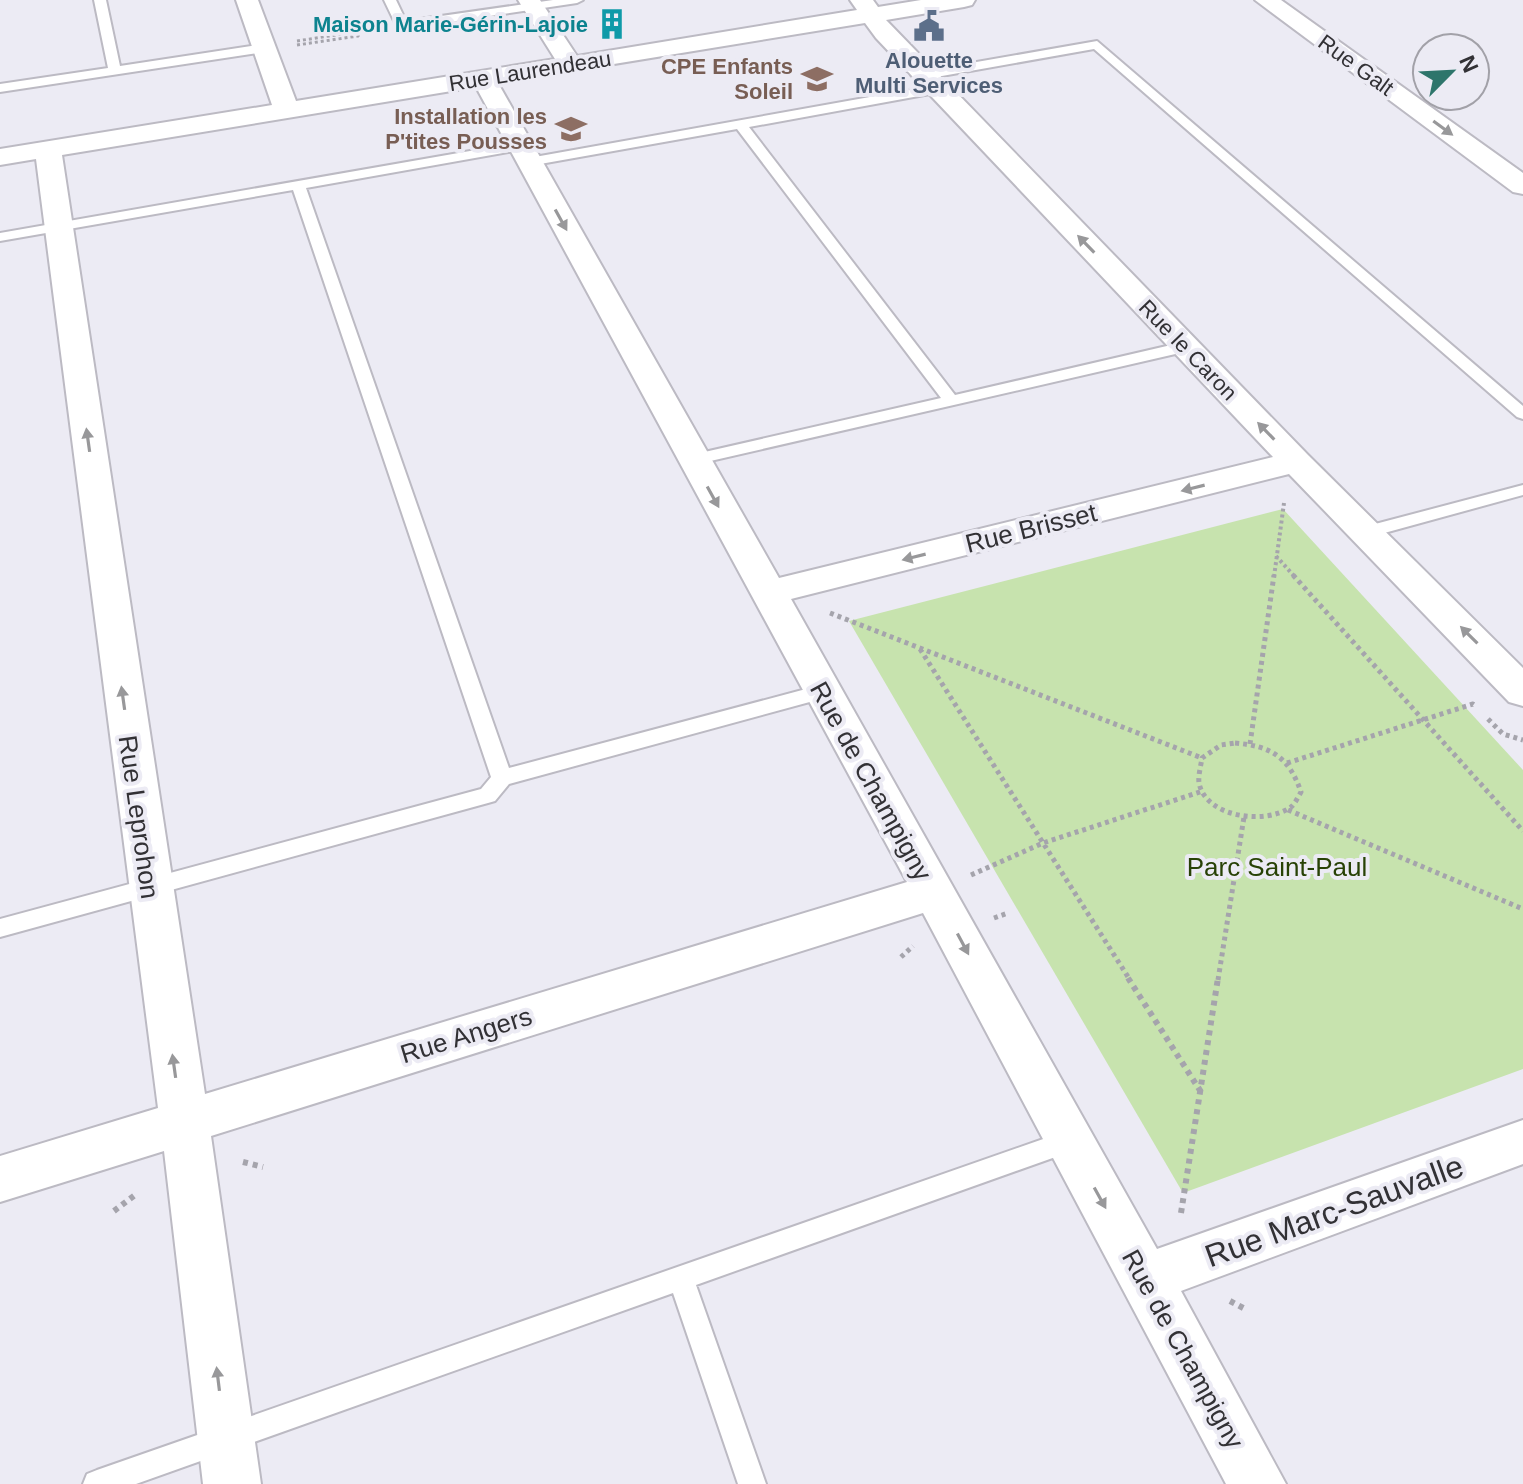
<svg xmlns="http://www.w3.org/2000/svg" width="1523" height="1484" font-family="Helvetica,sans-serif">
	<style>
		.green { fill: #c7e3ae }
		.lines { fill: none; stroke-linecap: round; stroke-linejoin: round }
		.lane-casing { stroke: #bcbac3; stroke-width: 4 }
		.street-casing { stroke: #bcbac3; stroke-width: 4 }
		.path-far3 { stroke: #a5a4ac; stroke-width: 3; stroke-dasharray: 3 3; stroke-linecap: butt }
		.path-far2 { stroke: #a5a4ac; stroke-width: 4; stroke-dasharray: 3 3; stroke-linecap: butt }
		.path-far1 { stroke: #a5a4ac; stroke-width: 5; stroke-dasharray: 4 4; stroke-linecap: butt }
		.path { stroke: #a5a4ac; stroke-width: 6; stroke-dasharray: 5 5; stroke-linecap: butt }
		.lane { fill: #fff; fill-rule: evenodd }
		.street { fill: #fff; fill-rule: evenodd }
		.oneway { fill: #98989a }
		.labels { text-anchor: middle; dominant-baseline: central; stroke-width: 8; stroke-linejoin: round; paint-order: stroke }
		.far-culture-label { font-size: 22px; font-weight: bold; fill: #0d838f; stroke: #ecebf4; text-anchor: end }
		.far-service-label { font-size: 22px; font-weight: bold; fill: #4e5e75; stroke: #ecebf4 }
		.far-street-label { font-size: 22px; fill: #323135; stroke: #ecebf4 }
		.far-education-label { font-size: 22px; font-weight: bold; fill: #785e54; stroke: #ecebf4; text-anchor: end }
		.street-label { font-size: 26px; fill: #323135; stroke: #ecebf4 }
		.park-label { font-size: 26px; fill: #284206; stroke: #ecebf4 }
		.near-street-label { font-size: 32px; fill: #323135; stroke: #ecebf4 }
	</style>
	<rect width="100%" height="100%" fill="#ecebf4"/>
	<path class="green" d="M1283 509 1523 770V1069L1183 1193 849 621Z"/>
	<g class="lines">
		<defs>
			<path id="lane" d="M94 0H106L120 66 264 44 270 48 264 52 0 92V84L108 68Z
				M384 0H396L406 21 553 0H583L577 3 402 29 396 25Z
				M1097 41 1523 406V419L1517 417 1094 49 925 79 919 75 925 71Z
				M937 85 943 89 941 92 749 127 955 395 1184 342 1192 347 1184 352 693 465 687 464 685 460 687 456 941 398 737 129 529 166 522 162 529 158Z
				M521 142 528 146 526 149 306 188 509 768 821 685 828 687 831 692 828 697 509 784 495 801 488 803 0 937V919L481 789 491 777 293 190 0 241V233Z
				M1523 485V495L1366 538 1357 532 1360 528Z
				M1069 1130 1078 1133 1081 1141 1078 1149 696 1285 766 1484H738L673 1293 136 1484H83L87 1474 97 1470Z"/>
			<path id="street" d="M236 0H258L296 101 555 59 518 0H540L577 56 857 10 850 0H873L878 7 921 0H975L972 5 964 7 886 20 1308 455 1523 668V706L1509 702 1289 474 791 599 1157 1249 1523 1120V1164L1181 1291 1286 1484H1226L923 913 211 1136 261 1484H203L164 1151 0 1202V1156L158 1108 36 159 0 165V149L272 105ZM865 23 876 38 1273 457 779 578 498 83ZM476 87 907 882 205 1094 62 155Z
				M1255 0H1281L1523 173V194L1513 192Z"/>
		</defs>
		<use href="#lane" class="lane-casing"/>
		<use href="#street" class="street-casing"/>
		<path class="path-far3" d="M297 41 374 29
			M297 45 358 36 361 32"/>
		<path class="path-far2" d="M1276 556 1295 577
			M1274 577 1284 503"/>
		<path class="path-far1" d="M1293 575 1523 831
			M830 613 1202 758
			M920 649 1130 980
			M1488 719 1503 734 1523 740
			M1235 743C1271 746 1289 757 1301 792 1298 797 1295 804 1291 807 1266 825 1206 818 1199 783 1198 776 1201 765 1202 758L1221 745Z
			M1250 744 1274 575
			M1287 763 1473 704 1476 706
			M1288 810 1523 909
			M971 875 1043 843 1203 791
			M994 918 1008 913
			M901 957 913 946
			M1218 980 1244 817"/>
		<path class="path" d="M1128 978 1201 1092
			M243 1162 263 1167
			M114 1211 135 1195
			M1181 1213 1218 978
			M1230 1301 1247 1310"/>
		<use href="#lane" class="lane"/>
		<use href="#street" class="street"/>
	</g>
	<defs><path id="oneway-solid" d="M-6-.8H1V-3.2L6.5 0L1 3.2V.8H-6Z" transform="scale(2)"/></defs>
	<g class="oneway">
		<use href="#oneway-solid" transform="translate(1443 128) rotate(36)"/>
		<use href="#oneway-solid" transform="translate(561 220) rotate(61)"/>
		<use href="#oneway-solid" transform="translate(1086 244) rotate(-134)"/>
		<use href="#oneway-solid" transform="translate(1266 431) rotate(-134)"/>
		<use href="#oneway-solid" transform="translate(88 440) rotate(-98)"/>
		<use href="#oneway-solid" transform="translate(1193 488) rotate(166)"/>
		<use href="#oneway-solid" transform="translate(713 497) rotate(61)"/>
		<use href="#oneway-solid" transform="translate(914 557) rotate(166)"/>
		<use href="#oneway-solid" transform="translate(1469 635) rotate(-135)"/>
		<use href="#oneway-solid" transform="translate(123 698) rotate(-98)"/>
		<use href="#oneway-solid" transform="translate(963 944) rotate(62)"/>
		<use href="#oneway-solid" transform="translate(174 1066) rotate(-98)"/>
		<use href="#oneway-solid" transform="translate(1100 1198) rotate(61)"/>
		<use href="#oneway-solid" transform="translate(218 1379) rotate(-97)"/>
	</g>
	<defs>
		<symbol id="building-bare" viewBox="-9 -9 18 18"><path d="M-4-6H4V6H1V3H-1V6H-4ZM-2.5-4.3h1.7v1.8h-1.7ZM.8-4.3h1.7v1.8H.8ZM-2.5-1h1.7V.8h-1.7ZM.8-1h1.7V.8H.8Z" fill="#0f9aa8" stroke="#ecebf4" stroke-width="2.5" paint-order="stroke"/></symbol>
		<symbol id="civic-bare" viewBox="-9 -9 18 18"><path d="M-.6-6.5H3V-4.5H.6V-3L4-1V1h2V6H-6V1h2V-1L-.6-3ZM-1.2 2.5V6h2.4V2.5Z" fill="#5c6f8a" stroke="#ecebf4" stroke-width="2.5" paint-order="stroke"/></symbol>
		<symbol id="school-bare" viewBox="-9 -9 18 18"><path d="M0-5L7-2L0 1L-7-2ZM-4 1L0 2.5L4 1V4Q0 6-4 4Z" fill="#8d6e63" stroke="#ecebf4" stroke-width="2.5" paint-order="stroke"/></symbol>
	</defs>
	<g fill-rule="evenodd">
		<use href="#building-bare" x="590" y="2" width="44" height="44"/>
		<use href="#civic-bare" x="907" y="4" width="44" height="44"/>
		<use href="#school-bare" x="795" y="57" width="44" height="44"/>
		<use href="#school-bare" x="549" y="107" width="44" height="44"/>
	</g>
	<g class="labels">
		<g class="far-culture-label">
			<text x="588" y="24">Maison Marie-Gérin-Lajoie</text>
		</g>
		<g class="far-service-label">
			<text x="929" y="60">Alouette<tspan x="929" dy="25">Multi Services</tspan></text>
		</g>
		<g class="far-street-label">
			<text transform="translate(1356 65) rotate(36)">Rue Galt</text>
			<text transform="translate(530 71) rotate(-9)">Rue Laurendeau</text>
			<text transform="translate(1188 350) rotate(46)">Rue le Caron</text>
		</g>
		<g class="far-education-label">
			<text x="793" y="66">CPE Enfants<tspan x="793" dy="25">Soleil</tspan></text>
			<text x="547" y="116">Installation les<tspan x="547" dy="25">P'tites Pousses</tspan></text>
		</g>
		<g class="street-label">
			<text transform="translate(1031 528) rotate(-14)">Rue Brisset</text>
			<text transform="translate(871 781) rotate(61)">Rue de Champigny</text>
			<text transform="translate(139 817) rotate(82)">Rue Leprohon</text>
			<text transform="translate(466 1035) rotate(-17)">Rue Angers</text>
			<text transform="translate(1183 1349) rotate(61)">Rue de Champigny</text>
		</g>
		<g class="park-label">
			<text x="1277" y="867">Parc Saint-Paul</text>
		</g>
		<g class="near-street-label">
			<text transform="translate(1334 1211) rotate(-20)">Rue Marc-Sauvalle</text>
		</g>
	</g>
	<g transform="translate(1451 72) rotate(66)"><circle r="38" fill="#ecebf4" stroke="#a2a1a8" stroke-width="2"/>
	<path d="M0-6L14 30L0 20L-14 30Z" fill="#2e756b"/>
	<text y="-12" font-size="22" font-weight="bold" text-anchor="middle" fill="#323135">N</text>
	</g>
</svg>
